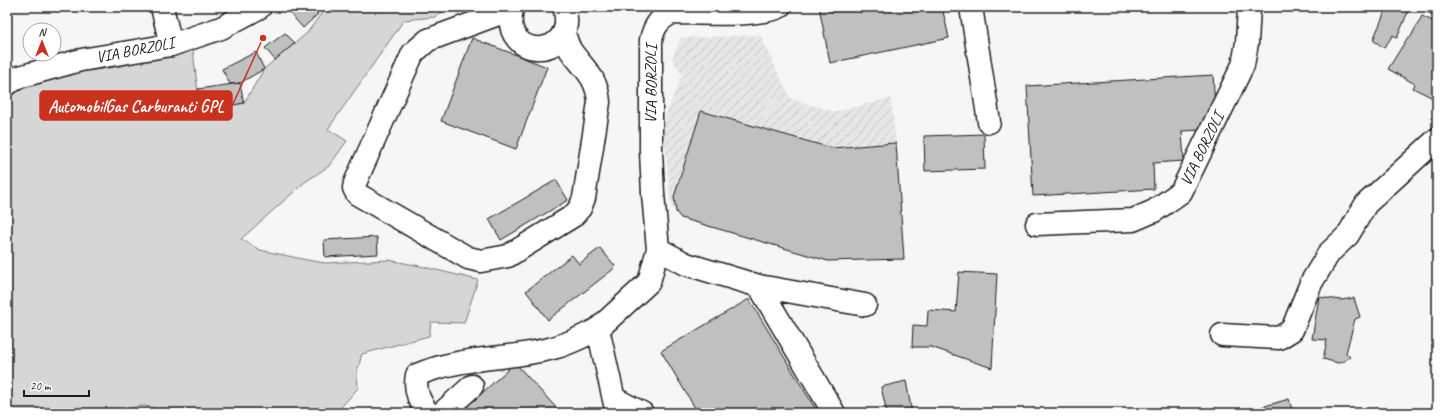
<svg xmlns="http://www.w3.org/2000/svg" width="1444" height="420" font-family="Caveat,sans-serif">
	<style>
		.industrial { fill: url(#industrial-furrows) }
		.green { fill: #d6d6d6; stroke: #797979 }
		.building { fill: #c0c0c0; stroke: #1c1c1c }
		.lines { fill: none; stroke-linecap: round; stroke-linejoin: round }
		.minor-casing { stroke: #1c1c1c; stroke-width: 25 }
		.major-casing { stroke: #1c1c1c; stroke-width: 25 }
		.minor { stroke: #fff; stroke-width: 22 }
		.major { stroke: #fff; stroke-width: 22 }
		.labels { text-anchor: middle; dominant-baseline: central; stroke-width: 3.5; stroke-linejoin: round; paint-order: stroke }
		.street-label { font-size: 16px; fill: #1c1c1c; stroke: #fff }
		.leader { fill: none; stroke: #c8321e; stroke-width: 1.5 }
		.callout-dot { fill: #c8321e; stroke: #fff; stroke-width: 1.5 }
		.callout { fill: #c8321e; stroke: #c8321e; stroke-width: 1.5 }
		.callout-label { font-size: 17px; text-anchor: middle; font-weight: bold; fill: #fff }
	</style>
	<defs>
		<pattern id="industrial-furrows" width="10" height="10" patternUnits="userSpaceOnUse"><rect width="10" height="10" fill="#e6e6e6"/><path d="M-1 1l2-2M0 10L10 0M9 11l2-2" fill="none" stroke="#c5c5c5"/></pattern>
	</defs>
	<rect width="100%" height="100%" fill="#f6f6f6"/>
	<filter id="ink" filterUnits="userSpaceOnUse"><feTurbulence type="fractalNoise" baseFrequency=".025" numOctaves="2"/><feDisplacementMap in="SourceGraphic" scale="8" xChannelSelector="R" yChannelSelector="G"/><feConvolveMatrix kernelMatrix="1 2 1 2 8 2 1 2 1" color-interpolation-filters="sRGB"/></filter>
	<g filter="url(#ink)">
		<path class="industrial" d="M760 35 791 99 835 112 891 98 896 143 904 259 828 261 681 218 671 206 663 122 682 75 672 59 681 38Z"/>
		<path class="green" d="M326 7H450L435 17 404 20 328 129 347 141 329 166 305 182 241 239 260 250 307 260 325 263 389 260 420 266 478 280 464 323 431 322 429 336 362 354 357 372 358 388 336 413H169C154 408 138 400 126 413H7V96L24 88 58 75 116 67 193 50 200 111 244 103 264 69 307 33Z"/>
		<path class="building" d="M295 7H310L318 14 303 28 289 12Z
			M819 7H942L949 38 830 63Z
			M1387 7H1410L1397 38 1393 35 1384 48 1373 40Z
			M1417 7H1437V17Z
			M1422 16 1437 23V100L1413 88 1415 84 1388 69 1408 37 1410 38Z
			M285 33 295 43 275 60 265 48Z
			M472 38 547 67 516 149 441 121Z
			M256 52 264 69 240 83 230 84 222 69Z
			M1213 75 1215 107 1202 130 1182 131 1184 161 1153 163 1154 189 1033 196 1027 86Z
			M240 83 244 103 200 111 198 89Z
			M701 111 831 148 896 143 904 259 828 261 681 218 676 212 674 197Z
			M984 134 985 169 925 171 924 136Z
			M556 180 568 200 501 240 489 219Z
			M377 237 378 254 325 257 324 240Z
			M600 248 616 267 548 320 526 291 572 255 579 264Z
			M959 272 997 274 992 368 931 347H912L913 325 927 326 928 310 956 312Z
			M1319 297 1341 300 1354 298 1360 317 1355 319 1346 353 1350 357 1343 362 1338 363 1323 359 1327 340 1312 339Z
			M749 299 818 413H698L661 351Z
			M515 363 561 413H460Z
			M906 381 912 413H887L881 387Z
			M1289 399 1293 413H1241Z"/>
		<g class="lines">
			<defs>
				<path id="minor" d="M162 7 171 45
					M513 7 512 9 428 40 413 53 355 183 354 188 357 194 468 258 481 261 508 256 573 216 580 208 584 198 599 102C597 77 584 69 571 51 568 46 566 39 564 34
					M971 7 989 122
					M512 9C500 63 580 60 564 7
					M1037 224 1133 220 1154 211 1181 192 1243 65 1247 43 1249 7
					M658 249 686 264 759 286 865 305
					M759 286 834 413
					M1222 335 1279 338 1292 330 1311 283 1329 253 1348 235 1366 204 1437 139
					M615 399 642 413
					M428 413C419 402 414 389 417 375 460 356 509 360 553 348 569 344 584 336 598 329
					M442 413 472 386
					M617 413 598 329 649 282 658 249 653 194 651 151V40C654 27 658 20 671 13 699 13 755 17 779 7"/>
				<path id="major" d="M7 84 19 77 81 60 171 45 221 28 260 7"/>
			</defs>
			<use href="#minor" class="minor-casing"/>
			<use href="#major" class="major-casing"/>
			<use href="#minor" class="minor"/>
			<use href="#major" class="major"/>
		</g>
	</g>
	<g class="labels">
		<g class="street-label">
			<text transform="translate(135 50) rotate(-11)">VIA BORZOLI</text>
			<text transform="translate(651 84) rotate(-90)">VIA BORZOLI</text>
			<text transform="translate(1202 149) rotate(-64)">VIA BORZOLI</text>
		</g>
	</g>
	<path class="leader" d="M263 38L232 106"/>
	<circle class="callout-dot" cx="263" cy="38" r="4"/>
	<rect class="callout" x="40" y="91" width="192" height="29" rx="4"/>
	<g class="callout-label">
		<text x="136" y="112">AutomobilGas Carburanti GPL</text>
	</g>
	<rect width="1444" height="420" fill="none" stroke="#fff" stroke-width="24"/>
	<rect x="12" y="12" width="1420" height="396" fill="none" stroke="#1c1c1c" stroke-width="1.5" filter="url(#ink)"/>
	<g transform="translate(42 42)"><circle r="19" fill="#ffffff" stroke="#a4a4a4"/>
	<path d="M0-3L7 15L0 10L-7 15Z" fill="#c8321e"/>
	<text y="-6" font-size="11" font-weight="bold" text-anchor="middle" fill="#1c1c1c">N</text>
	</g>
	<path d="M24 390v6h65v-6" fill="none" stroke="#1c1c1c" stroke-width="2"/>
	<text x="30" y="390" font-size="12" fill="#1c1c1c" stroke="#ffffff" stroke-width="3" paint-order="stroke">20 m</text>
</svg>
